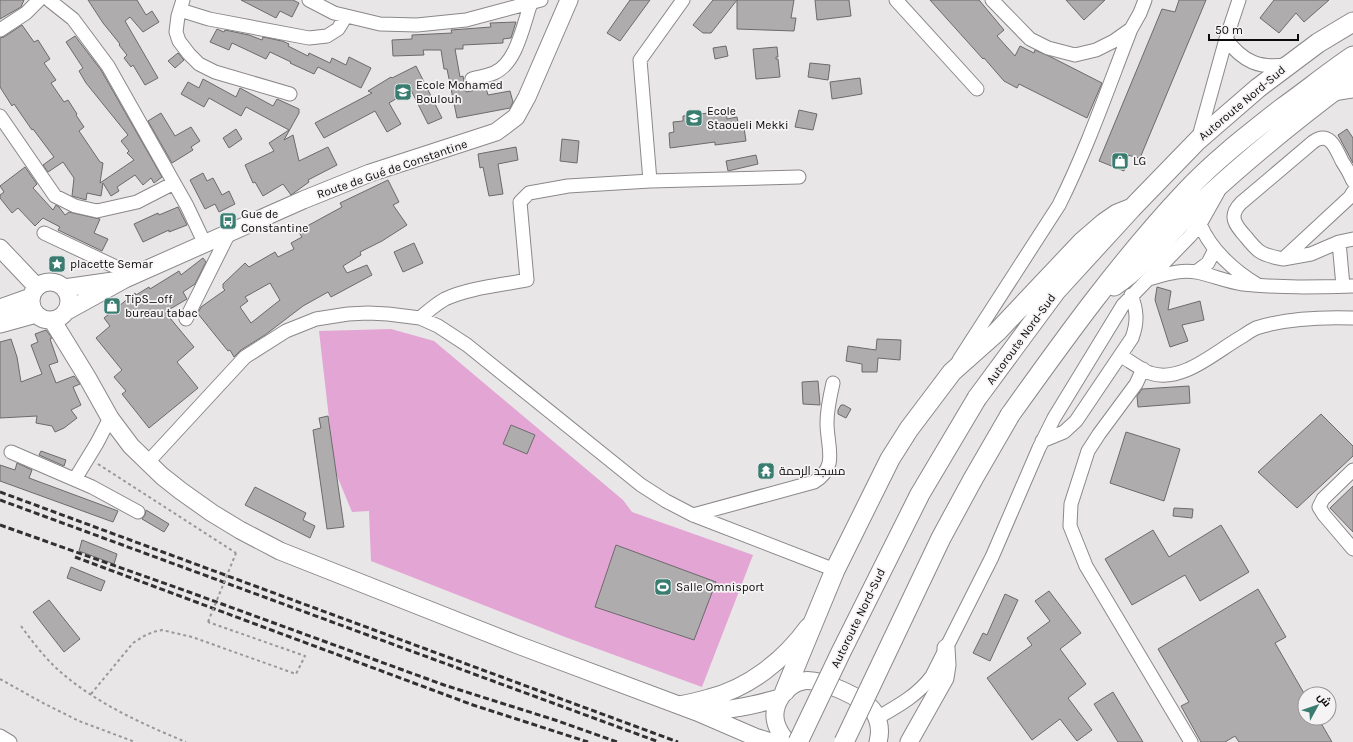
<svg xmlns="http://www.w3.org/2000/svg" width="1353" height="742" font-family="Karla,Cairo,sans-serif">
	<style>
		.green { fill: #e3a5d4 }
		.building { fill: #afacae; stroke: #6d6a6c; fill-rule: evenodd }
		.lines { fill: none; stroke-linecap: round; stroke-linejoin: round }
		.minor-casing { stroke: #8b888a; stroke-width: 15 }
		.major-casing { stroke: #8b888a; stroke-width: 19 }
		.highway-casing { stroke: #8b888a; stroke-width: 21 }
		.path { stroke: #9a9799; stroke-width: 2; stroke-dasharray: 3 3; stroke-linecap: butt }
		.minor { stroke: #fff; stroke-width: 13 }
		.major { stroke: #fff; stroke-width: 17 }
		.highway { stroke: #fff; stroke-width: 19 }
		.rail { stroke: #323032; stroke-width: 3; stroke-dasharray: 6 3; stroke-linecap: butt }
		.highway-bridge-casing { stroke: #8b888a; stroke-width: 21; stroke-linecap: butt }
		.path-bridge { stroke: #9a9799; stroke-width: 2; stroke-dasharray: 3 3; stroke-linecap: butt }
		.highway-bridge { stroke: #fff; stroke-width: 19 }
		.labels { text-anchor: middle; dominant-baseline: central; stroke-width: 3.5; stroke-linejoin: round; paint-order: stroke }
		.poi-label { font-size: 12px; fill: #0c0b0c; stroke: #f6f3f5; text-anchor: start }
		.street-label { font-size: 12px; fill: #0c0b0c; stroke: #f6f3f5 }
	</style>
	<rect width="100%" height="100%" fill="#e9e6e8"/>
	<path class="green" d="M391 329 434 341 623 500 632 512 753 555 702 687 565 637 371 561 369 511 352 512 335 471 319 331Z"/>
	<path class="building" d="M0 0H24L21 7 0 19Z
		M88 0H137L146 15 152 11 159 22 143 32 130 17 125 21 158 78 145 85 133 65 131 67 124 58 127 55 119 45 120 44 103 23Z
		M241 0H293L299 3 292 17 280 11 276 18Z
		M630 0H650L620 41 607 33Z
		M713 0H737L711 33H703L693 25Z
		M737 0H794L791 18H796L794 31 737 29Z
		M815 0H849L851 16 817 20Z
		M930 0H979L1004 30 997 36 1015 56 1020 46 1034 53 1035 50 1051 57 1102 83 1087 118 1019 84 1017 88 1004 81 984 58 983 59Z
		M1066 0H1105L1084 20Z
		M1179 0H1206L1140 158 1127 155 1124 171 1099 161 1162 9 1175 12Z
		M1274 0H1329L1304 22 1296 13 1279 33 1260 18Z
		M516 22 511 38 503 39V43L463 45V49H455L460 77 463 76 466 92 486 88 488 95 510 91 513 102 510 108 457 118 447 69H444L441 50H423L424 55 393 56 392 40 412 39V35L452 33 451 30 491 27 490 23Z
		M22 25 34 42 38 40 50 59 44 63 56 80 51 83 64 102 68 100 77 114 76 115 84 127 79 131 100 162 103 163 100 183 134 160 127 153 129 151 121 141 128 135 86 83 79 71 83 68 66 42 75 36 101 70 162 177 154 183 151 178 143 185 135 175 117 187 119 191 111 196 103 183 101 196 87 193 86 200 72 196 74 178 63 162 48 172 43 165 54 157 33 129 32 130 14 104 12 106 0 87V38L4 37Z
		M217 29 224 32 225 30 249 35 262 40 263 37 282 41 289 44 288 46 308 56 309 53 330 63 332 58 346 65 349 57 371 68 361 88 318 67 314 74 290 63 291 62 270 52 266 59 232 43 229 50 210 42Z
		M726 46 728 56 715 59 713 48Z
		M777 47 778 57H776V59H778L780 77 756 79 753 49Z
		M178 53 184 60 175 68 168 61Z
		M810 63 830 65 828 80 808 77Z
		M416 66 442 118 428 124 411 90 389 103 401 124 387 132 375 111 324 138 315 123 372 93 368 91 391 77 392 78Z
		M860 78 862 94 832 99 830 82Z
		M203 79 236 97 240 88 273 106 277 99 299 109V113L284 140 293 135 299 161 328 147 337 165 308 180 309 182 291 195 283 184 263 196 255 182 253 183 245 165 274 151 269 143 289 130 246 107 241 116 209 98 204 107 181 94 188 82 199 88Z
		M799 110 817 114 813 130 795 127Z
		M726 111 727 119 737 117 739 128H744L746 141 715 145V142L670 148 669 133 674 132 673 122 683 121V116Z
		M161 113 175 136 191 127 200 141 191 147 193 150 172 163 148 121Z
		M236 129 242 139 229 148 223 138Z
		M1347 129 1353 138V163L1338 135Z
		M562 139 579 141 577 163 560 161Z
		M516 147 518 160 498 164 503 194 489 196 483 167 480 168 478 154Z
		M756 155 758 164 728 171 726 161Z
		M25 167 37 184 33 188 53 210 56 205 59 207 65 215 69 212 100 219 94 233 108 239 102 251 58 230 60 227 43 218 35 226 18 208 12 213 0 198V195L4 192 0 186Z
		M203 173 207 181 213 178 222 195 229 191 235 204 219 212 215 204 205 209 190 180Z
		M388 180 399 202 393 205 407 225 382 241 360 252 361 255 343 266 347 273 367 265 372 275 331 297 328 292 303 306 265 335 241 350 234 357 230 350 228 351 199 315 198 313 201 307 225 290 223 288V284L245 263 249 267 275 252 278 257 294 249 291 243 302 237 298 231 342 207 340 203ZM270 283 280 300 251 323 240 307 248 301 245 297Z
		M178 207 187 225 169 232V230L143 242 134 224 158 213 159 215Z
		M414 243 423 263 403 272 394 252Z
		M203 258 206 262 195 284 183 292 187 299 165 312 194 347 177 362 198 388 149 428 122 394 126 391 114 377 122 370 96 338 110 326 104 318 135 293 136 295 149 287 150 289 179 271 181 275Z
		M1157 287 1171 291 1168 310 1200 301 1204 320 1182 325 1188 341 1170 347 1155 300Z
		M46 330 52 338 50 339 58 362 49 365 56 383 74 376 80 384 73 387 81 405 71 410 77 418 64 428 55 432 52 426 36 423 37 416 0 418V342L11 339 17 357 21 382 42 374 31 345 38 342 35 334Z
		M877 339 901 340 900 360 878 358 877 372H862V364L846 361 848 346 876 350Z
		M818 381 820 405 803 404 802 382Z
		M1189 386 1190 403 1138 407 1137 396 1142 389Z
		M841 405H844L851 409 846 418 838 414V410Z
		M1321 414 1353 446V456L1297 508 1258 472Z
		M328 416 344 527 327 529 313 430 321 428 319 418Z
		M511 425 535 435 527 454 503 444Z
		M1126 432 1180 449 1164 501 1110 483Z
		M41 451 66 460 64 466 39 455Z
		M17 463 32 470 29 478 118 511 113 522 0 481V465L15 470Z
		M1353 486V532L1330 508Z
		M255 487 306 513 303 520 315 526 310 538 245 505Z
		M1174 508 1193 509 1192 518 1173 516Z
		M146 510 169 524 164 532 142 519 145 515Z
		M1221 525 1249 572 1200 601 1185 575 1132 605 1105 559 1153 530 1169 557Z
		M82 540 117 554 114 564 79 551Z
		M616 545 716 582 694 640 595 607Z
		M71 567 105 581 101 591 67 578Z
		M1258 589 1286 637 1275 643 1305 695V718H1318L1332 742H1239L1235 736 1225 742H1201L1181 706 1189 702 1158 649Z
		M1049 591 1081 633 1060 649 1086 684 1068 698 1092 730 1077 741 1060 719 1032 740 987 678 1032 645 1027 638 1050 621 1035 601Z
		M1005 594 1018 600 990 661 973 653 983 633 987 635Z
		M49 600 80 639 64 652 33 612Z
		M1113 692 1143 742H1118L1094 704Z"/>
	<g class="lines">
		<defs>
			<path id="minor" d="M49 0 73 19 108 66 187 206 205 244
				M183 0 178 16 176 32 179 41 189 54 199 64 215 72 290 94
				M309 0 334 13 380 24 417 25 466 20 541 0
				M896 0 977 89
				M992 0 1030 39 1048 48 1075 55 1096 50 1114 41 1131 29 1140 13 1145 0
				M180 10 209 19 309 38 327 36 338 29 346 16
				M0 30 26 13 39 0
				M1226 39C1242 61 1260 70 1288 64
				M472 79C479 77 487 76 494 73 517 63 523 25 531 3
				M1333 94 1353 91
				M0 116 55 196 75 206 97 211 137 202 174 183
				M1198 140 1226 39 1239 0
				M650 181 640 60 683 0
				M1353 181C1350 174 1346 167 1342 161 1336 149 1330 130 1313 142L1241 203C1228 216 1235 225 1246 237 1250 242 1254 247 1259 251 1266 256 1274 257 1283 259L1350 197 1353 192
				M1200 224C1210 249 1234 271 1258 285
				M44 233 135 276
				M1339 242 1343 286
				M1283 259 1311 254 1339 242 1353 239
				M1196 272 1208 263 1215 249
				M1148 279C1164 275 1180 269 1196 272 1212 275 1227 282 1243 284 1279 288 1317 287 1353 286
				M420 318C428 311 436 304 445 299 468 288 502 285 527 280L520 202 529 193 568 186 650 181 799 177
				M186 319 229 233
				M1121 356C1130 361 1140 369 1150 373 1182 384 1216 351 1243 336 1247 333 1252 330 1256 328 1287 318 1321 317 1353 318
				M959 360 1059 205C1087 149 1108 88 1131 29
				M1143 369 1136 384 1099 434 1088 451 1071 504 1070 526 1086 566 1191 742
				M1042 441 1064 432 1076 421 1132 338C1138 322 1137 310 1131 295
				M11 452 92 487 138 512
				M148 462 245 357 286 331 316 319 348 314 368 313 388 314 420 318 438 326 467 345 641 485 666 501 693 515 835 570
				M1353 470 1323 499 1319 507 1324 515 1353 549
				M75 479 97 443 110 418
				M693 515 814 482C839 467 827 447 827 423 827 410 830 396 833 383
				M877 718C898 706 918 695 932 676L992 557 1039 448 1054 418 1123 305 1190 236 1200 224 1218 192
				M0 736 10 742"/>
			<path id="major" d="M0 248 37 287
				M31 301a19 19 0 1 1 38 0a19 19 0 1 1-38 0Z
				M64 288 113 281
				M0 308 31 297
				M67 311 125 279 303 200 370 173 496 132 516 117 527 97 569 0
				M52 320 87 377 110 418 131 446 162 476 181 491 212 513 240 530 280 551 518 645 697 712 755 737 771 742
				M0 324 36 314
				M679 705C689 703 699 701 709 698 749 688 784 660 808 627
				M701 711C729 711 754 705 780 698
				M787 742C782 736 778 731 776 723 771 705 785 685 803 681 819 677 866 699 874 712 880 722 881 731 878 742
				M909 742 945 678 947 665 946 648"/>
			<path id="highway" d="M1114 286C1146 265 1169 232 1197 206 1246 160 1299 117 1353 77
				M977 398 1056 291 1132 208 1198 140 1258 88 1318 43 1353 22
				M1010 415C1065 338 1121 260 1186 191 1215 160 1249 134 1282 108 1306 91 1329 72 1353 56
				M785 691 835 570 890 459 909 429 952 372 997 332 1082 242 1104 223 1117 214 1132 208"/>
		</defs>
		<use href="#minor" class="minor-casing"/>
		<use href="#major" class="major-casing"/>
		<use href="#highway" class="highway-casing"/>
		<path class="path" d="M98 464 236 553
			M21 626C31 640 42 654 54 666 91 701 140 723 186 742
			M0 679 43 703 79 721 135 742
			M91 694 133 643 144 636 153 632 162 630 192 637 296 674 305 656 208 622"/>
		<use href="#minor" class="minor"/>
		<use href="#major" class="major"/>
		<use href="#highway" class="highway"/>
		<path class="rail" d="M0 492 678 742
			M0 500 659 742
			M0 525 189 592 444 685 555 720 617 742
			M75 557 473 705 588 742"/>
		<defs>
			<path id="highway-bridge" d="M798 742 841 652 920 494 977 398
				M844 742 941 538 973 479 1010 415"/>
		</defs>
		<use href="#highway-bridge" class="highway-bridge-casing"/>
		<path class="path-bridge" d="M208 622 236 553"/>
		<use href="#highway-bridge" class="highway-bridge"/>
	</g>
	<defs>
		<symbol id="school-square" viewBox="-11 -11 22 22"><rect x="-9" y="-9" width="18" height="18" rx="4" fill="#397c70" stroke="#f6f3f5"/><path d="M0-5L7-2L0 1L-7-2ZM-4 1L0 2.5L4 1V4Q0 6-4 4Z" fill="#fff"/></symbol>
		<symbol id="shop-square" viewBox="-11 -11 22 22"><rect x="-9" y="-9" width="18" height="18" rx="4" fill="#397c70" stroke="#f6f3f5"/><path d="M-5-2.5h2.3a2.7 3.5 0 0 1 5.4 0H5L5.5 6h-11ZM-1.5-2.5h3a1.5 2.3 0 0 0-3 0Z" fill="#fff"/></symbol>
		<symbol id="bus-square" viewBox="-11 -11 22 22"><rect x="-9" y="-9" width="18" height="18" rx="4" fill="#397c70" stroke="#f6f3f5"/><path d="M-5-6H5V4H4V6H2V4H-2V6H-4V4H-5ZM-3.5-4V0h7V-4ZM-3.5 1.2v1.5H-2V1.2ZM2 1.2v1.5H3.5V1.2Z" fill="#fff"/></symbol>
		<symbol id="sight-square" viewBox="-11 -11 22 22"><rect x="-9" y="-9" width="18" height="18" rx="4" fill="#397c70" stroke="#f6f3f5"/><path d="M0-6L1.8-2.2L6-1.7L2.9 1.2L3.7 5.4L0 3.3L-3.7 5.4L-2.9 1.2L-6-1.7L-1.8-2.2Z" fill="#fff"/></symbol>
		<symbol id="temple-square" viewBox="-11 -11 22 22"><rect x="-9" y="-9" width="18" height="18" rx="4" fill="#397c70" stroke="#f6f3f5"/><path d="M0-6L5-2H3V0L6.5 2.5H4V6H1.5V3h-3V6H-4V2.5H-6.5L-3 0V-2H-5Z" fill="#fff"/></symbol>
		<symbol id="stadium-square" viewBox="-11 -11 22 22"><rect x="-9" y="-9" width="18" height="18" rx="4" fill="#397c70" stroke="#f6f3f5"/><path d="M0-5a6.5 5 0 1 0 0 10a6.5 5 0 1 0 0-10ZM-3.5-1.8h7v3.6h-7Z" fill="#fff"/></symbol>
	</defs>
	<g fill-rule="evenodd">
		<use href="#school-square" x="393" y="82" width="20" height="20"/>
		<use href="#school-square" x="684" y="108" width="20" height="20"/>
		<use href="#shop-square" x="1110" y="151" width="20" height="20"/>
		<use href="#bus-square" x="218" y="211" width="20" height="20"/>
		<use href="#sight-square" x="47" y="254" width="20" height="20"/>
		<use href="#shop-square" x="102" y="296" width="20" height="20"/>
		<use href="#temple-square" x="756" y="461" width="20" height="20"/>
		<use href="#stadium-square" x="653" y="577" width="20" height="20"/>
	</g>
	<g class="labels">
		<g class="poi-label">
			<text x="416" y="85">Ecole Mohamed<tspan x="416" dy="14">Boulouh</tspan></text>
			<text x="707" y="111">Ecole<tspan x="707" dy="14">Staoueli Mekki</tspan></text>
			<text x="1133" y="161">LG</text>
			<text x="241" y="214">Gue de<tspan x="241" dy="14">Constantine</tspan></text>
			<text x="70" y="264">placette Semar</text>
			<text x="125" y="299">TipS_off<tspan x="125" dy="14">bureau tabac</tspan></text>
			<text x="779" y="471">مسجد الرحمة</text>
			<text x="676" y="587">Salle Omnisport</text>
		</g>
		<g class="street-label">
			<text transform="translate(1242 103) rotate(-40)">Autoroute Nord-Sud</text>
			<text transform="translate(392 169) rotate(-19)">Route de Gué de Constantine</text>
			<text transform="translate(1021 339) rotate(-54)">Autoroute Nord-Sud</text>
			<text transform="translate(858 618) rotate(-64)">Autoroute Nord-Sud</text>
		</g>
	</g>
	<g transform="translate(1317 706) rotate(50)"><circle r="19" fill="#f6f3f5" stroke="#989698"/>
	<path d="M0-3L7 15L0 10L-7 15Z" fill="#397c70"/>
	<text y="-6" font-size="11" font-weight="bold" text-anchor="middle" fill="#0c0b0c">ش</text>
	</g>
	<path d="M1209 34v6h89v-6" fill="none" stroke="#0c0b0c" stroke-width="2"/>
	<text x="1215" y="34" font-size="12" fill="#0c0b0c" stroke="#f6f3f5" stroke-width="3" paint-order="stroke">50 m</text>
</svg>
